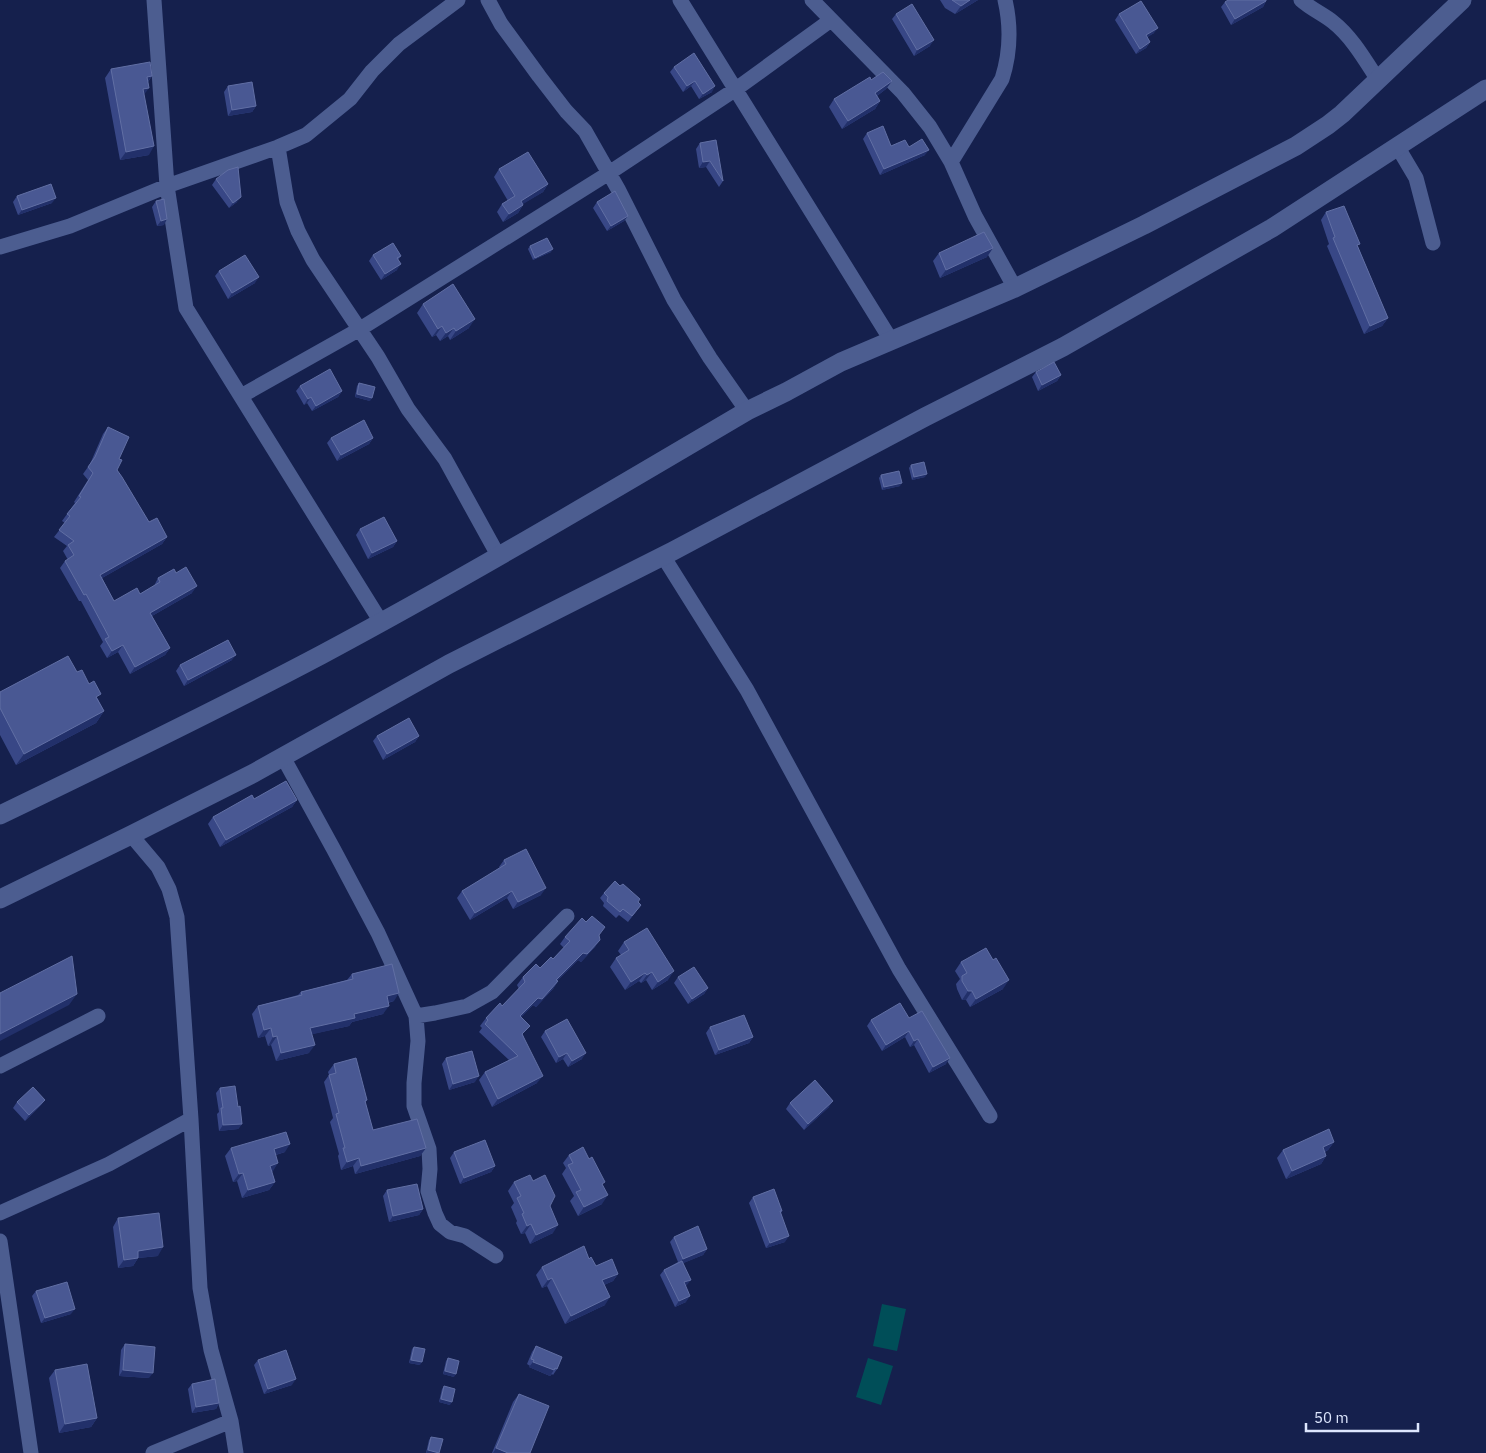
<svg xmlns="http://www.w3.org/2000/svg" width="1486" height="1453" font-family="'IBM Plex Sans',sans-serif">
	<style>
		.water { fill: #004e58 }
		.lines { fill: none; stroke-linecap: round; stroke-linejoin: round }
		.minor { stroke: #4c5d90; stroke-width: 15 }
		.tertiary { stroke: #4c5d90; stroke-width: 19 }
		.wall { fill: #384786 }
		.shaded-wall { fill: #22306a }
		.building { fill: #495893; stroke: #616fa4 }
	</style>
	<rect width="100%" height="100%" fill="#15204d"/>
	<path class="water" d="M882 1304 906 1309 897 1351 873 1346Z
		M868 1358 893 1366 881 1405 856 1397Z"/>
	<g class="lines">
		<path class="minor" d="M154 0 167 186 186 308 381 622
			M488 0 501 24 539 76 566 111 585 131 618 189 674 300 710 358 747 411
			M680 0 891 340
			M812 0 903 93 930 127 951 162 975 216 1015 288
			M1301 0C1311 9 1323 14 1333 22 1352 37 1365 60 1378 80
			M1397 146 1416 178 1433 243
			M278 147 287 202 298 231 313 260 378 357 408 409 445 459 499 557
			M951 162 1002 79C1010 54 1011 26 1005 0
			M0 247 70 226 167 186 278 147 306 135 350 99 372 71 399 44 458 0
			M241 396 360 329 609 173 736 89 831 20
			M663 556 747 690 899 969 990 1116
			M283 757 334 850 378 933 416 1016 418 1041 414 1083V1106L429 1149 430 1169 428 1191 435 1213 440 1224 450 1232 465 1236 496 1256
			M131 835 158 867 169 889 177 917 191 1119 200 1288 211 1350 231 1421 236 1453
			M416 1016 435 1013 467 1006 492 992 567 916
			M0 1066 98 1016
			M0 1213 109 1164 191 1119
			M0 1241 31 1453
			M153 1453 231 1421"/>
		<path class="tertiary" d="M0 815C108 763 215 711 321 655 465 578 606 494 747 411L786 392 841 362 1015 288 1144 225 1296 146 1328 125 1342 114 1462 0
			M0 899 131 835 254 773 449 664 673 551 925 417 1063 347 1272 228 1486 89"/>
	</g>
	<path class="wall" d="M940 0H978L955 14 945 8Z
		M1266 1 1263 7 1231 25 1221 7 1225 2Z
		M896 14 930 46 914 56 892 19Z
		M1119 14 1154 33 1147 37 1150 42 1146 48 1136 54 1115 20Z
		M674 67 712 92 699 99 691 86 683 92 670 72Z
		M111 69 152 76 148 82 144 94 149 155 120 160 105 78Z
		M871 80 892 81 886 89 877 96 880 101 875 109 842 129 829 107 834 99Z
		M228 86 256 106 252 112 228 116 224 92Z
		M867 133 891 146 909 147 925 155 880 175 863 139Z
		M700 143 723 181 719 187 706 167 699 168 696 149Z
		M499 169 548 184 543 192 522 204 523 205 518 213 503 222 497 212 502 204 508 201 494 177Z
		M216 179 237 202 229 208 212 185Z
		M17 196 52 203 18 215 13 202Z
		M156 201 164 225 157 226 152 207Z
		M597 202 628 216 624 221 607 231 593 208Z
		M1326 212 1358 247 1388 318 1382 326 1364 334 1327 246 1329 244 1321 220Z
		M530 246 551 252 533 260 528 249Z
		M939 253 987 257 940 278 933 261Z
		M373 255 401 256 398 260 397 270 381 280 369 261Z
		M219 271 255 283 228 299 215 276Z
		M423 304 469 328 450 340 448 336 440 341 436 335 432 337 417 313Z
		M1036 372 1061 375 1057 381 1038 391 1032 377Z
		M359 383 370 401 355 397 357 386Z
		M300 386 342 391 338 397 312 411 307 403 304 405 296 391Z
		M108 427 119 459 117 470 149 522 167 537 162 544 102 578 114 601 140 594 154 586 158 578 192 593 152 616 170 648 165 655 130 674 118 652 107 658 100 646 103 642 81 601H79L60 568 65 561 68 560 63 551 67 546 54 537 65 523 62 521 75 503 74 502 88 480 83 474 90 464 103 434Z
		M331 438H373L369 444 337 461 327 443Z
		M911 465 925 477 912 480 909 468Z
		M881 475 900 486 882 490 879 478Z
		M360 529 397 541 393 547 368 559 356 535Z
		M232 660 184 686 176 671 180 665Z
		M77 672 98 699 104 711 96 723 16 765 0 735V692Z
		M377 736H419L415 742 383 760 373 741Z
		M254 799 297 800 292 807 220 847 208 824 213 817Z
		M504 860 541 895 513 909 507 898 470 920 457 898 462 891 500 868 499 867Z
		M604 893 638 902 641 905 628 922 619 915 616 918 603 906 604 903 600 898Z
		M599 936 595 947 581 962 578 960 557 981H558L553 989 536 1007 533 1005 521 1017 523 1035 537 1083 492 1107 479 1080 485 1072 509 1060 479 1032 482 1028 480 1026 486 1018 502 1006 519 989 517 985 523 977 540 968 553 959 564 948 560 944 565 937Z
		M624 942 668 980 652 990 646 980 641 983 639 981 625 990 610 967 616 958 621 955 618 951Z
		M961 962 1003 989 970 1007 966 1000H962L957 989 956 984 960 979 955 971Z
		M352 974 394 1001 388 1003 383 1014 352 1022 349 1026 312 1034 309 1053 276 1061 271 1045 268 1046 265 1036 258 1038 252 1014 258 1006 298 995 301 992 347 980Z
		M678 977 708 988 704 994 688 1004 674 983Z
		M909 1018 946 1064 929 1073 914 1045 910 1047 905 1037 882 1051 867 1026 871 1020Z
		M710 1027 753 1037 749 1043 715 1055 706 1033Z
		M545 1031 582 1059 568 1067 563 1059 556 1063 541 1037Z
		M446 1058 475 1082 449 1090 442 1064Z
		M334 1064 367 1100 365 1103 373 1130 426 1148 420 1156 355 1174 353 1166 341 1170 338 1156 339 1154 330 1122 333 1118 324 1082 329 1075 328 1072Z
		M220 1088 238 1107 242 1124 238 1129 219 1131 217 1114 219 1112 216 1093Z
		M45 1100 41 1105 25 1121 13 1108 17 1102Z
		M790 1103 829 1107 804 1130 786 1109Z
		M1334 1142 1328 1150 1325 1152 1326 1156 1321 1164 1286 1179 1277 1158 1283 1150Z
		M231 1148 285 1152 276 1155 273 1171 272 1172 275 1182 269 1190 242 1198 237 1181 233 1182 225 1156Z
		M454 1152 495 1166 491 1172 460 1184 450 1158Z
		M569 1155 603 1185 602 1204 578 1216 570 1201 574 1196 562 1174 566 1168 563 1163Z
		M533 1181 550 1206 553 1233 530 1244 525 1233 521 1234 516 1223 517 1221 511 1207 514 1203 508 1191 514 1182Z
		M387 1190 423 1209 419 1215 389 1222 383 1196Z
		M753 1197 782 1211 781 1213 785 1242 766 1248 749 1203Z
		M118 1218 158 1256 138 1258 133 1266 118 1268 113 1227Z
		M674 1237 707 1249 703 1255 683 1263 687 1285 685 1286 686 1302 675 1307 660 1275 664 1270 678 1262 670 1242Z
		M589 1259 596 1266 618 1274 613 1281 604 1285 605 1305 565 1324 547 1286 542 1288 536 1275 542 1267Z
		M36 1291 71 1314 41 1323 32 1296Z
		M125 1344 149 1378 119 1376 121 1350Z
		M536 1346 557 1369 553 1375 552 1374 550 1376 529 1367 530 1366 527 1364 532 1352Z
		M414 1347 420 1365 409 1363 412 1349Z
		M448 1358 454 1377 443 1374 446 1361Z
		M258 1360 292 1385 264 1394 254 1365Z
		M55 1370 97 1418 91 1427 59 1433 49 1378Z
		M192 1384 219 1403 216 1409 192 1413 188 1389Z
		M444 1386 450 1405 439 1402 442 1389Z
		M519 1394 530 1453H492L513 1402Z
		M431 1437 439 1453H426L429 1440Z"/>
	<path class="shaded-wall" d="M970 0H978L955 14 961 6Z
		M1266 1 1263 7 1231 25 1235 19Z
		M1158 28 1154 33 1142 41 1146 35Z
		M934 40 930 46 914 56 917 50Z
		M1150 42 1146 48 1136 54 1140 49Z
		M152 76 146 84 147 77Z
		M695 81 691 86 683 92 687 86Z
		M892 81 886 89 870 101 875 93Z
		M715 86 712 92 699 99 703 94Z
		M149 88 143 96V89Z
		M880 101 875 109 842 129 848 121Z
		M256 106 252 112 228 116 232 110Z
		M154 146 149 155 120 160 126 152Z
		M929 150 925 155 880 175 884 169Z
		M710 161 706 167 699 168 703 162Z
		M548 184 543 192 515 209 521 201Z
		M241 197 237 202 229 208 233 203Z
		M56 198 52 203 18 215 22 210Z
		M523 205 518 213 503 222 509 214Z
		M628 216 624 221 607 231 611 226Z
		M167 219 164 225 157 226 161 221Z
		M993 248 987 257 940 278 946 270Z
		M553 249 551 252 533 260 535 258Z
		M401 264 397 270 381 280 385 274Z
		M259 277 255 283 228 299 232 293Z
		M1388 318 1382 326 1364 334 1370 326Z
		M475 319 469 328 450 340 456 331Z
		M442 326 436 335 432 337 438 329Z
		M454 328 448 336 440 341 446 333Z
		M1061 375 1057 381 1038 391 1042 385Z
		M342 391 338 397 312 411 316 406Z
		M357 394 372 398 370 401 355 397Z
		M311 397 307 403 304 405 308 399Z
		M373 438 369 444 337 461 341 455Z
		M927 474 925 477 912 480 914 477Z
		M902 483 900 486 882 490 884 487Z
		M167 537 162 544 95 582 100 575Z
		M397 541 393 547 368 559 372 553Z
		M197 586 192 593 145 620 150 613Z
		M123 645 118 652 107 658 112 651Z
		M170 648 165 655 130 674 135 667Z
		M236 655 232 660 184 686 188 680Z
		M104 711 96 723 16 765 24 754Z
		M419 736 415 742 383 760 387 754Z
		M297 800 292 807 220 847 226 840Z
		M546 888 541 895 513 909 518 902Z
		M512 891 507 898 470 920 475 913Z
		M600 940 595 947 581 962 578 960 551 987 556 980 583 953Z
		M674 971 668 980 652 990 658 982Z
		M652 972 646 980 641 983 647 975Z
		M645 973 639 981 625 990 631 982Z
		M1009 980 1003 989 970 1007 976 999Z
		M558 981 553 989 536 1007 533 1005 515 1024 520 1016 538 998Z
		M708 988 704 994 688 1004 692 999Z
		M968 991H972L966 1000H962Z
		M399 993 394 1001 381 1004 387 996Z
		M77 994 69 1005 0 1041V1034Z
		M389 1006 383 1014 352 1022 349 1026 305 1036 310 1028 354 1014Z
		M271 1028 265 1036 258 1038 264 1030Z
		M909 1031 905 1037 882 1051 886 1045Z
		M277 1036 271 1045 268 1046 273 1037Z
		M753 1037 749 1043 715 1055 719 1050Z
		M918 1039 914 1045 910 1047 914 1041Z
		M315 1045 309 1053 276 1061 281 1053Z
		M567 1053 563 1059 556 1063 559 1057Z
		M586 1053 582 1059 568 1067 572 1061Z
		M950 1058 946 1064 929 1073 933 1067Z
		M479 1076 475 1082 449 1090 453 1084Z
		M543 1076 537 1083 492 1107 498 1099Z
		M45 1100 41 1105 25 1121 29 1115Z
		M833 1101 829 1107 804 1130 808 1124Z
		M242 1124 238 1129 219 1131 223 1125Z
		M1334 1142 1328 1150 1317 1155 1323 1147Z
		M290 1144 285 1152 268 1157 274 1149Z
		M426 1148 420 1156 355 1174 361 1166Z
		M1326 1156 1321 1164 1286 1179 1292 1171Z
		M359 1158 353 1166 341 1170 347 1162Z
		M278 1163 273 1171 264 1174 270 1166Z
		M495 1166 491 1172 460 1184 464 1178Z
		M243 1173 237 1181 233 1182 239 1174Z
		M275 1182 269 1190 242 1198 248 1190Z
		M608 1195 602 1204 578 1216 584 1207Z
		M423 1209 419 1215 389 1222 393 1216Z
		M531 1224 525 1233 521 1234 527 1226Z
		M558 1225 553 1233 530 1244 536 1235Z
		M789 1236 785 1242 766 1248 770 1243Z
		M163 1247 158 1256 138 1258 133 1266 118 1268 124 1260 138 1251Z
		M707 1249 703 1255 679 1265 683 1259Z
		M618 1274 613 1281 597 1288 602 1280Z
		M552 1278 547 1286 542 1288 548 1280Z
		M691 1280 687 1285 680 1288 684 1282Z
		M690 1296 686 1302 675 1307 679 1301Z
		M610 1297 605 1305 565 1324 571 1316Z
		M75 1309 71 1314 41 1323 45 1318Z
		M411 1360 422 1362 420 1365 409 1363Z
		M533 1362 554 1370 550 1376 529 1367Z
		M123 1370 153 1373 149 1378 119 1376Z
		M445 1371 456 1374 454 1377 443 1374Z
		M296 1379 292 1385 264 1394 268 1389Z
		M441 1399 452 1402 450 1405 439 1402Z
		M219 1403 216 1409 192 1413 196 1407Z
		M97 1418 91 1427 59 1433 65 1424Z
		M496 1448 508 1453H493Z
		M428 1450 439 1453H426Z"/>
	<path class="building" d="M952 0H970L961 6Z
		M1228 0H1266V1L1235 19 1225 2Z
		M1141 1 1158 28 1146 35 1150 42 1140 49 1119 14Z
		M912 4 934 40 917 50 896 14Z
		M694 53 715 86 703 94 695 81 687 86 674 67Z
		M150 62 152 76 147 77 149 88 143 89 154 146 126 152 111 69Z
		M883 72 892 81 875 93 880 101 848 121 834 99 870 77 871 80Z
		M252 82 256 106 232 110 228 86Z
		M883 126 891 146 905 140 909 147 922 139 929 150 884 169 867 133Z
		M716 140 723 181 710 161 703 162 700 143Z
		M528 152 548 184 521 201 523 205 509 214 502 204 515 196 499 169Z
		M238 167 241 197 233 203 216 179 228 170Z
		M51 184 56 198 22 210 17 196Z
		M615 191 628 216 611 226 597 202Z
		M164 199 167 219 161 221 156 201Z
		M1344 206 1360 244 1357 245 1388 318 1370 326 1333 238 1335 237 1326 212Z
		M984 232 993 248 946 270 939 253Z
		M547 238 553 249 535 258 530 246Z
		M393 243 401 256 397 258 401 264 385 274 373 255Z
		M245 255 259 277 232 293 219 271Z
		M453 284 475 319 456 331 454 328 446 333 442 326 438 329 423 304Z
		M1054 362 1061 375 1042 385 1036 372Z
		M330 369 342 391 316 406 311 397 308 399 300 386Z
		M359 383 375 387 372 398 357 394Z
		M364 420 373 438 341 455 331 438Z
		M108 427 129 437 119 459 122 460 117 470 122 477 149 522 157 518 167 537 100 575 114 601 137 588 140 594 160 582 158 578 174 569 176 573 186 567 197 586 150 613 170 648 135 667 123 645 112 651 105 639 109 637 86 594 84 595 65 561 74 555 68 545 74 541 59 530 70 516 67 514 81 497 79 496 93 473 88 467 95 457Z
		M924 462 927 474 914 477 911 465Z
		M899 471 902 483 884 487 881 475Z
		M384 517 397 541 372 553 360 529Z
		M228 640 236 655 188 680 180 665Z
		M68 656 77 672 82 670 89 684 94 681 101 694 96 697 104 711 24 754 0 708V692Z
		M409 718 419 736 387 754 377 736Z
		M286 781 297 800 226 840 213 817 252 795 254 799Z
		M526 849 546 888 518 902 512 891 475 913 462 891 506 864 504 860Z
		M615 881 620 886 623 884 640 899 638 902 641 905 632 916 623 909 620 912 607 901 608 897 604 893Z
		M592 916 605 927 599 935 600 940 587 954 583 953 556 980 558 981 542 999 538 998 520 1016 530 1026 522 1034 543 1076 498 1099 485 1072 518 1056 485 1024 488 1020 486 1018 500 1003 502 1006 525 982 523 977 536 964 540 968 551 957 553 959 570 941 565 937 582 918 586 922Z
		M647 928 674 971 658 982 652 972 647 975 645 973 631 982 616 958 629 950 624 942Z
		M986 948 993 960 996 958 1009 980 976 999 972 991H968L962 981V976L967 973 961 962Z
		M72 956 77 994 0 1034V993Z
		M392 964 399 993 387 996 389 1006 354 1014 355 1018 310 1028 315 1045 281 1053 277 1036 273 1037 271 1028 264 1030 258 1006 302 995 301 992 353 979 352 974Z
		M694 967 708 988 692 999 678 977Z
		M900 1003 909 1018 922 1011 950 1058 933 1067 918 1039 914 1041 909 1031 886 1045 871 1020Z
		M744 1015 753 1037 719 1050 710 1027Z
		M567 1019 586 1053 572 1061 567 1053 559 1057 545 1031Z
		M472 1051 479 1076 453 1084 446 1058Z
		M356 1058 367 1100 365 1101 373 1130 417 1119 426 1148 361 1166 359 1158 347 1162 343 1148H345L336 1114 339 1113 329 1075 336 1073 334 1064Z
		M815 1080 833 1101 808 1124 790 1103Z
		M235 1086 238 1107 240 1106 242 1124 223 1125 221 1108H223L220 1088Z
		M33 1087 45 1100 29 1115 17 1102Z
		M1329 1129 1334 1142 1323 1147 1326 1156 1292 1171 1283 1150Z
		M286 1132 290 1144 274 1149 278 1163 270 1166 275 1182 248 1190 243 1173 239 1174 231 1148Z
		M485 1140 495 1166 464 1178 454 1152Z
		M583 1147 589 1159 592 1157 605 1182 602 1184 608 1195 584 1207 576 1192 581 1190 568 1165 573 1163 569 1155Z
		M530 1175 533 1181 545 1175 555 1196 550 1206 558 1225 536 1235 531 1224 527 1226 522 1214 524 1213 517 1198 521 1196 514 1182Z
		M417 1184 423 1209 393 1216 387 1190Z
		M774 1189 782 1211H780L789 1236 770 1243 753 1197Z
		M159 1213 163 1247 138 1251V1258L124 1260 118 1218Z
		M698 1226 707 1249 683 1259 674 1237Z
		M584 1246 589 1259 591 1257 596 1266 612 1259 618 1274 602 1280 610 1297 571 1316 552 1278 548 1280 542 1267Z
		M682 1261 691 1280 684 1282 690 1296 679 1301 664 1270Z
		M67 1282 75 1309 45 1318 36 1291Z
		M125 1344 155 1347 153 1373 123 1370Z
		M536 1346 562 1357 557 1369 555 1368 554 1370 533 1362 534 1360 531 1359Z
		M414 1347 425 1349 422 1362 411 1360Z
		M286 1350 296 1379 268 1389 258 1360Z
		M448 1358 459 1361 456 1374 445 1371Z
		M87 1364 97 1418 65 1424 55 1370Z
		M215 1379 219 1403 196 1407 192 1384Z
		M444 1386 455 1389 452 1402 441 1399Z
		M519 1394 549 1406 530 1453H508L496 1448Z
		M431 1437 443 1439 439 1453 428 1450Z"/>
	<path d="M1306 1423v8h112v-8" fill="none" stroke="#dee7fe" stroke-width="2.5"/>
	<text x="1314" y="1423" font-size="15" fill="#dee7fe" stroke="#15204d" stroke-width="4" paint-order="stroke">50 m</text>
</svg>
